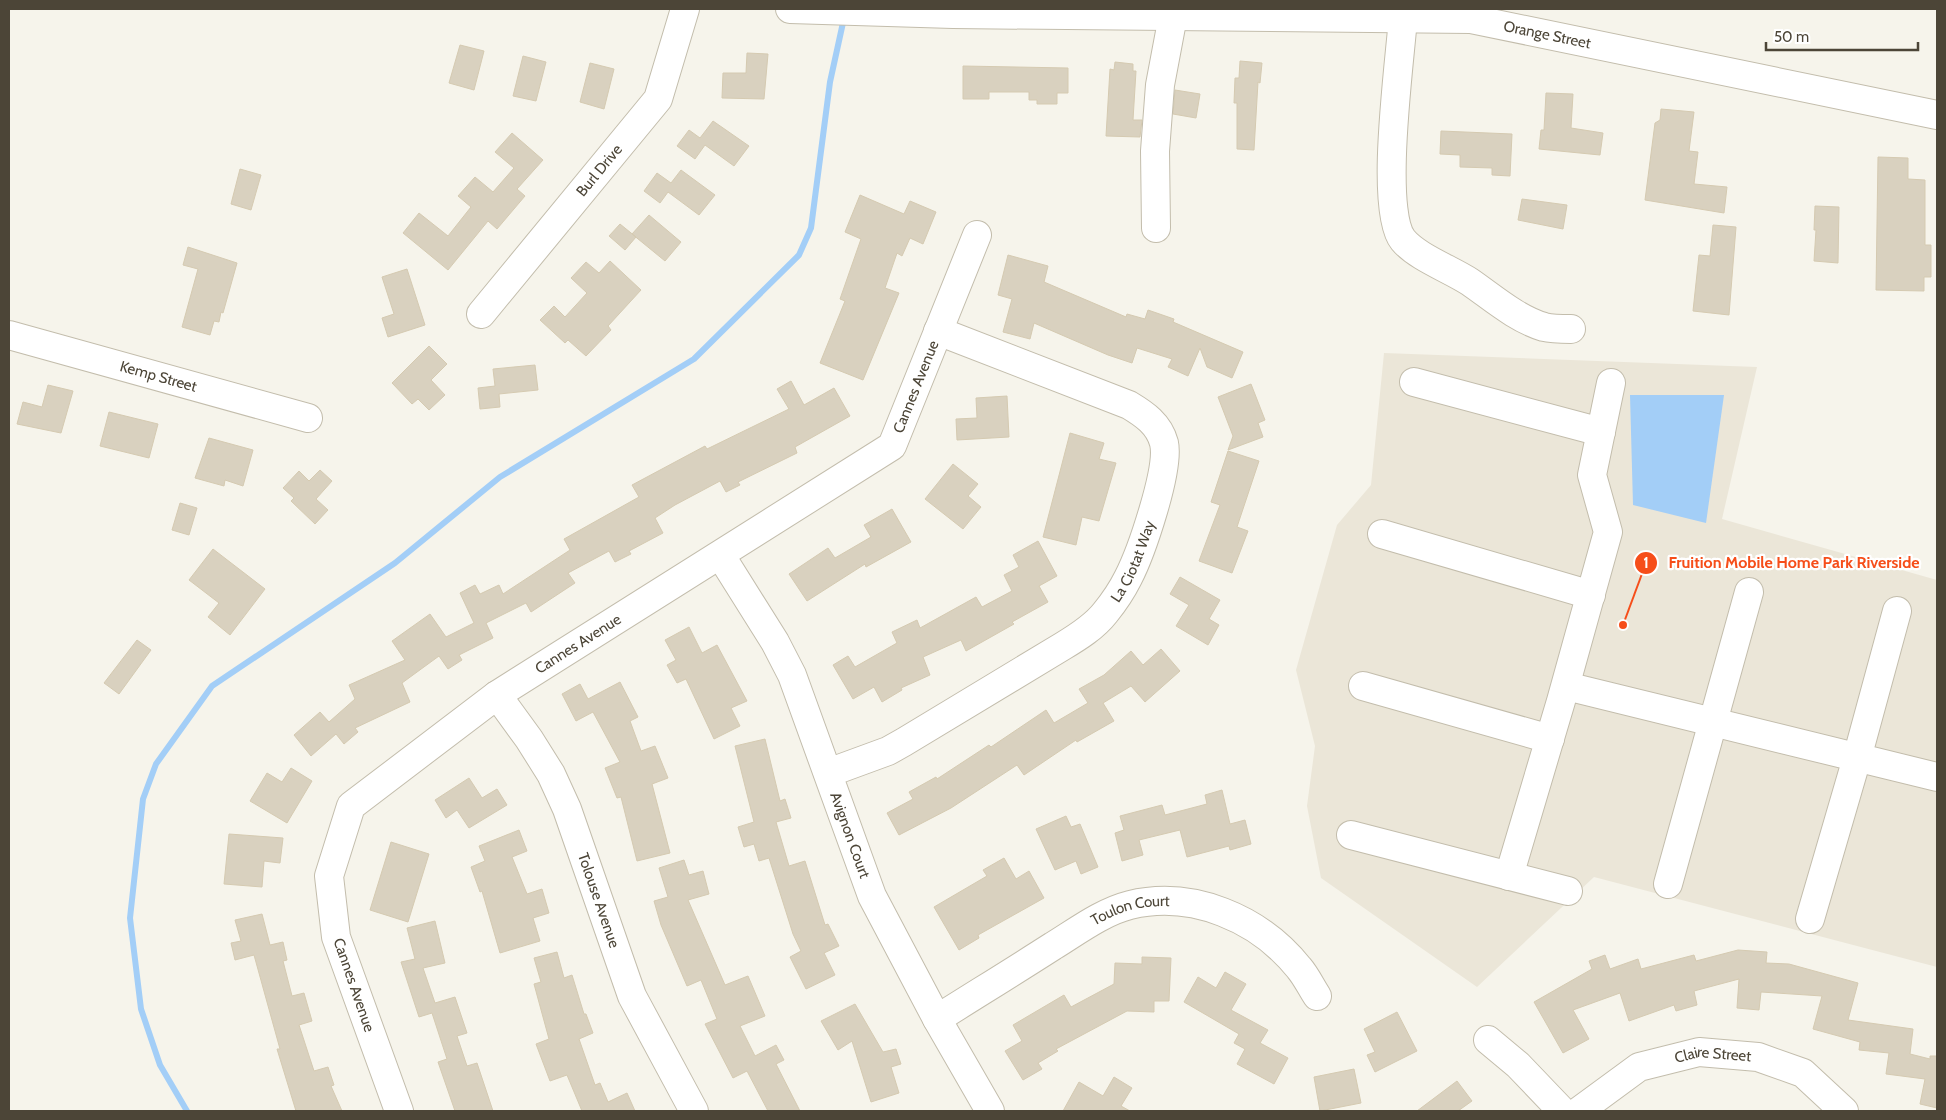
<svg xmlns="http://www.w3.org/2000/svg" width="1946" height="1120" font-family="Cabin,sans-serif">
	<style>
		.residential { fill: #ebe6d8 }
		.water { fill: #a3cef7 }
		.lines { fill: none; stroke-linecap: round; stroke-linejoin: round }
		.stream { stroke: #a3cef7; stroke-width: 6 }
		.building { fill: #d9d1bf; stroke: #d5cab1 }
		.minor-casing { stroke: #c3bdac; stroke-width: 30 }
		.minor { stroke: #fff; stroke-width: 28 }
		.labels { text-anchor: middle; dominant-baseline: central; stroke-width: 4.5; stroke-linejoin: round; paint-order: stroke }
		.street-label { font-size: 15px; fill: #4c4537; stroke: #fff }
		.leader { fill: none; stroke: #f64e1a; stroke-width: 2 }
		.callout-dot { fill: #f64e1a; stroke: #fff; stroke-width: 2 }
		.mark-label { font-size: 15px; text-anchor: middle; font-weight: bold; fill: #fff }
		.callout-label { font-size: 16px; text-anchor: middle; font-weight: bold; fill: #f64e1a; stroke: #fff; stroke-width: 4.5; stroke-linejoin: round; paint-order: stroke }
	</style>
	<rect width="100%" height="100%" fill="#f6f4eb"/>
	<path class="residential" d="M1384 353 1757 367 1722 519 1937 580V967L1594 877 1477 987 1321 878 1307 806 1315 746 1296 670 1337 525 1371 485Z"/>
	<path class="water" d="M1630 395H1724L1706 523 1633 505Z"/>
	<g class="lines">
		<path class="stream" d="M187 1111 160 1065 141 1009 130 918 143 799 156 764 212 686 395 563 500 477 694 359 799 255 811 228 830 82 844 18"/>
	</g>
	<path class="building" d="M460 45 484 51 474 90 449 83Z
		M747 53 768 54 764 99 722 98 723 73H746Z
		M523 56 546 62 536 101 513 96Z
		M1240 61 1262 63 1260 83 1258 82 1254 150 1237 149V103H1234L1235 78H1239Z
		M1115 62 1133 64V71H1136L1133 120H1142L1140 137 1106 136 1110 69 1114 70Z
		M590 63 614 69 604 109 580 102Z
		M963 66 1068 68V93H1057V104H1037V100H1029V92H989V99H963Z
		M1175 90 1200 94 1196 118 1173 114Z
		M1546 93 1573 94 1571 128 1603 133 1600 155 1539 149 1541 130H1544Z
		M1661 109 1694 112 1689 151 1698 152 1694 184 1727 187 1724 213 1645 200 1655 123 1660 120Z
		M713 121 749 146 734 166 705 145 695 159 677 146 689 130 700 138Z
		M1441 131 1512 134 1510 176 1492 175V168L1460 167V155L1440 154Z
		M512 133 543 160 517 189 525 196 497 229 488 221 448 270 403 233 419 213 448 236 471 207 458 196 475 177 493 192 514 168 495 152Z
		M1878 157 1908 158V179L1925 180V245H1931V277H1924V291L1876 290Z
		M240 169 261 175 251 210 231 204Z
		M681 170 715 195 699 215 668 192 660 203 644 191 657 173 671 183Z
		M860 195 904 214 910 201 936 212 923 244 910 238 902 256 897 253 885 288 899 293 863 380 820 363 845 301 840 299 861 239 845 232Z
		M1522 199 1567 205 1563 229 1518 220Z
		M1815 206 1839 207 1838 263 1814 261 1816 230H1814Z
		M649 215 681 242 665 261 632 234Z
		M620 224 636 237 625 250 609 236Z
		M1713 225 1736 227 1729 315 1693 311 1699 255 1710 256Z
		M188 247 237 263 223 313 221 312 219 322 214 321 210 335 182 327 198 269 183 265Z
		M1008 255 1048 266 1044 282 1126 317 1127 314 1145 319 1148 310 1174 319 1173 322 1243 352 1232 378 1207 367 1200 348 1188 376 1168 367 1172 359 1137 348 1132 363 1108 355 1034 323 1030 339 1003 332 1012 299 998 295Z
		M610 261 641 290 608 326 611 330 586 356 568 340 565 343 540 320 554 306 565 317 587 293 571 278 586 262 599 273Z
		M407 269 425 325 388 337 382 318 394 314 382 277Z
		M429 346 447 364 431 380 445 395 429 410 418 399 412 404 392 383Z
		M535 365 538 390 499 394 500 407 480 409 478 388 495 386 493 369Z
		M791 381 804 405 834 388 850 416 795 447 797 453 738 482 740 485 726 492 720 481 675 505 655 518 663 533 629 551 631 554 615 562 609 551 568 573 575 583 531 612 526 603 486 623 493 638 459 655 462 660 448 669 439 656 402 683 410 702 355 728 358 732 344 744 336 734 311 756 294 735 320 712 329 722 355 699 349 685 405 660 392 641 430 614 446 637 474 623 460 593 475 585 480 594 499 585 503 594 570 550 564 539 639 497 632 485 705 446 707 449 789 409 777 389Z
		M1251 384 1265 420 1258 423 1263 437 1228 450 1233 436 1218 397Z
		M48 385 73 391 61 433 17 424 23 402 42 407Z
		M1007 396 1009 437 957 440 956 419 977 418 976 398Z
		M109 412 158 424 149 458 100 446Z
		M1070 433 1104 443 1099 459 1116 463 1099 521 1082 517 1076 545 1043 537Z
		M209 438 253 450 243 486 225 480 224 486 195 478Z
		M1228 451 1259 461 1237 527 1248 531 1232 573 1199 561 1220 505 1211 502Z
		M953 464 978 484 968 496 981 507 963 529 925 499Z
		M320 470 332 481 316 499 328 510 315 524 291 501 294 498 283 488 299 471 309 481Z
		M180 503 197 508 189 535 172 530Z
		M892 509 911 542 866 567 865 564 807 601 789 574 828 548 835 558 871 537 864 525Z
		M1038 541 1057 576 1039 586 1048 602 1012 622 1014 624 966 651 961 640 923 657 930 675 901 688 902 690 882 702 874 687 853 699 833 665 848 656 855 667 897 643 892 632 917 620 920 628 976 597 982 607 1012 591 1004 575 1019 567 1013 555Z
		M213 549 265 589 230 635 208 617 219 603 189 580Z
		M1180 577 1220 600 1209 619 1219 625 1208 645 1176 626 1189 605 1170 594Z
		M689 627 702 653 717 645 747 701 731 708 740 726 714 739 686 679 677 683 667 665 676 660 665 640Z
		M137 640 151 650 119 694 104 683Z
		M1161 649 1180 671 1145 702 1131 686 1103 703 1114 721 1077 742 1076 740 1024 775 1017 765 951 808 899 835 887 813 913 799 909 792 936 777 937 779 989 745 991 747 1046 710 1054 723 1088 703 1079 689 1104 675 1131 651 1143 665Z
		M620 682 638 717 630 721 641 751 655 746 668 778 652 784 670 853 637 861 621 797 617 798 605 768 620 762 593 712 576 721 562 694 580 684 588 699Z
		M765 739 780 801 785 799 791 818 776 822 789 866 805 861 825 925 828 924 839 946 824 953 835 975 806 989 790 957 801 951 793 934 769 858 759 861 754 844 744 847 738 827 754 822 735 746Z
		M291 768 312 781 287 823 250 801 267 773 282 782Z
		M469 778 482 798 497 789 507 805 469 828 457 810 446 818 435 800Z
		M1222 790 1230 824 1245 820 1251 844 1230 850 1229 846 1187 857 1180 830 1139 840 1143 855 1122 861 1115 833 1124 830 1120 816 1162 805 1165 815 1207 804 1205 795Z
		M1066 816 1071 827 1080 824 1098 867 1081 874 1076 861 1055 870 1036 829Z
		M519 830 527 851 512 857 527 894 542 889 549 913 533 918 540 941 500 953 482 891 480 892 471 867 485 861 479 846Z
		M229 834 283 838 280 863 264 861 262 887 224 884Z
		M391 842 429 854 408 922 370 910Z
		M1004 858 1016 879 1029 871 1044 898 978 935 979 938 959 950 934 907 987 876 983 870Z
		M684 860 689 875 703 871 709 894 688 900 725 985 748 976 765 1016 740 1026 755 1056 776 1045 784 1060 776 1064 800 1111H768L747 1071 733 1078 705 1024 717 1019 701 980 687 986 661 925 654 901 668 897 659 868Z
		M262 914 270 945 283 942 287 960 283 961 292 996 304 993 312 1021 299 1025 314 1071 328 1067 334 1085 331 1086 342 1111H296L277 1049H280L254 955 235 960 231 943 241 941 235 920Z
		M435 921 445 963 423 968 435 1003 455 997 467 1033 457 1036 467 1066 477 1063 493 1111H455L438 1062 447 1059 432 1013 419 1017 401 962 415 959 407 928Z
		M1738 950 1767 952 1766 963 1789 964 1858 983 1848 1020 1913 1029 1910 1054 1930 1059V1056H1937V1108L1920 1104 1925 1079 1886 1074 1889 1053 1859 1050 1860 1042 1813 1029 1822 996 1761 992 1759 1010 1737 1008 1739 979 1694 991 1697 1005 1676 1011 1674 1005 1629 1021 1620 993 1573 1010 1589 1039 1563 1053 1534 1002 1592 969 1589 961 1605 955 1610 969 1638 959 1641 969 1694 955 1696 961Z
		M557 952 564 978 572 975 584 1014H586L593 1033 579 1039 595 1085 600 1083 608 1102 627 1093 635 1111H582L567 1075 550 1081 536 1044 549 1039 534 984 541 982 534 958Z
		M1142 957 1171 958 1169 1001H1154V1012L1127 1011 1056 1049 1058 1051 1038 1063 1042 1069 1023 1080 1005 1051 1022 1041 1013 1025 1064 995 1071 1007 1114 984 1115 963 1142 964Z
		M1225 972 1246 984 1231 1010 1268 1030 1260 1043 1288 1058 1274 1084 1237 1064 1245 1049 1234 1043 1239 1034 1184 1002 1198 977 1216 988Z
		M855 1004 883 1052 896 1049 901 1064 891 1067 899 1093 871 1102 852 1041 838 1050 821 1021Z
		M1397 1012 1417 1051 1375 1072 1367 1055 1375 1052 1364 1029Z
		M1354 1069 1361 1103 1320 1111 1314 1077Z
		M1114 1077 1132 1088 1121 1106 1130 1111H1063L1079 1082 1103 1096Z
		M1457 1081 1472 1101 1458 1111H1417Z"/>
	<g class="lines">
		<defs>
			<g id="minor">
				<path id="s1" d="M790 9 953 14 1471 19 1937 115"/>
				<path d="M1403 18C1400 60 1379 211 1403 240 1417 257 1450 269 1470 282 1493 298 1517 319 1544 327 1552 329 1562 329 1571 329"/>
				<path d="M1156 228 1155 151 1160 85 1173 16"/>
				<path id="s2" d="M481 314 658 99 685 9"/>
				<path id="s3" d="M9 335 308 418"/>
				<path d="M1414 382 1601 432"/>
				<path d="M1382 534 1591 595"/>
				<path id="s4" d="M721 556 775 642 792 675 872 896 937 1019 990 1111"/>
				<path d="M1363 686 1550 739"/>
				<path d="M1566 686 1937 777"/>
				<path id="s5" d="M497 695 529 739 551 774 567 809 632 996 694 1111"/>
				<path id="s6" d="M828 773 888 751 904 742 1063 646C1078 637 1094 627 1105 613 1114 602 1122 590 1128 578 1141 553 1170 469 1164 443 1159 424 1144 414 1129 405L938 331"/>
				<path d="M1351 835 1568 891"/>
				<path d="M1509 876 1561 701 1608 532 1592 475 1611 383"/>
				<path d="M1668 884 1749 592"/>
				<path d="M1810 919 1857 758 1897 611"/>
				<path id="s7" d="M937 1019C975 995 1014 971 1053 946 1076 932 1102 912 1130 905 1192 890 1259 918 1299 968 1306 976 1311 987 1317 996"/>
				<path d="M1488 1040 1518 1065 1562 1111"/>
				<path id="s8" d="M399 1111 336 937 329 876 351 806 497 695 892 446 977 235"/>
				<path id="s9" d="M1579 1111 1639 1067 1699 1052 1758 1057 1803 1073 1844 1111"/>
			</g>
		</defs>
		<use href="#minor" class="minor-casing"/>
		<use href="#minor" class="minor"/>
	</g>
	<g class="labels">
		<g class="street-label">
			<text stroke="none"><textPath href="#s1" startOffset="759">Orange Street</textPath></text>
			<text stroke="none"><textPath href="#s2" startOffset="186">Burl Drive</textPath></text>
			<text stroke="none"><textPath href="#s3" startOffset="155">Kemp Street</textPath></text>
			<text stroke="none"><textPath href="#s8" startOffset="1034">Cannes Avenue</textPath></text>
			<text stroke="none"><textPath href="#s6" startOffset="381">La Ciotat Way</textPath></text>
			<text stroke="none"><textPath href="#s8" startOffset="599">Cannes Avenue</textPath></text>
			<text stroke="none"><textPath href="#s4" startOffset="309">Avignon Court</textPath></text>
			<text stroke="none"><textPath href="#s5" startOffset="231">Tolouse Avenue</textPath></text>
			<text stroke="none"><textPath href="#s7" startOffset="224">Toulon Court</textPath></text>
			<text transform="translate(354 985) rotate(71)">Cannes Avenue</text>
			<text stroke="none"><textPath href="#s9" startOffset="150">Claire Street</textPath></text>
		</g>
	</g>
	<path class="leader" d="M1623 625L1646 563"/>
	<g class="callout-dot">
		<circle cx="1623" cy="625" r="5"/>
		<circle cx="1646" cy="563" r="12"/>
	</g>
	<g class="mark-label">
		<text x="1646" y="568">1</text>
	</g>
	<g class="callout-label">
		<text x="1794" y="568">Fruition Mobile Home Park Riverside</text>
	</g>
	<rect width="1946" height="1120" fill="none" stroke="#4c4537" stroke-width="20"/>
	<path d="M1766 42v8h152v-8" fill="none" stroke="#4c4537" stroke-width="2.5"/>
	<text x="1774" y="42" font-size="15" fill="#4c4537" stroke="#ffffff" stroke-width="4" paint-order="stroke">50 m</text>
</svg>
